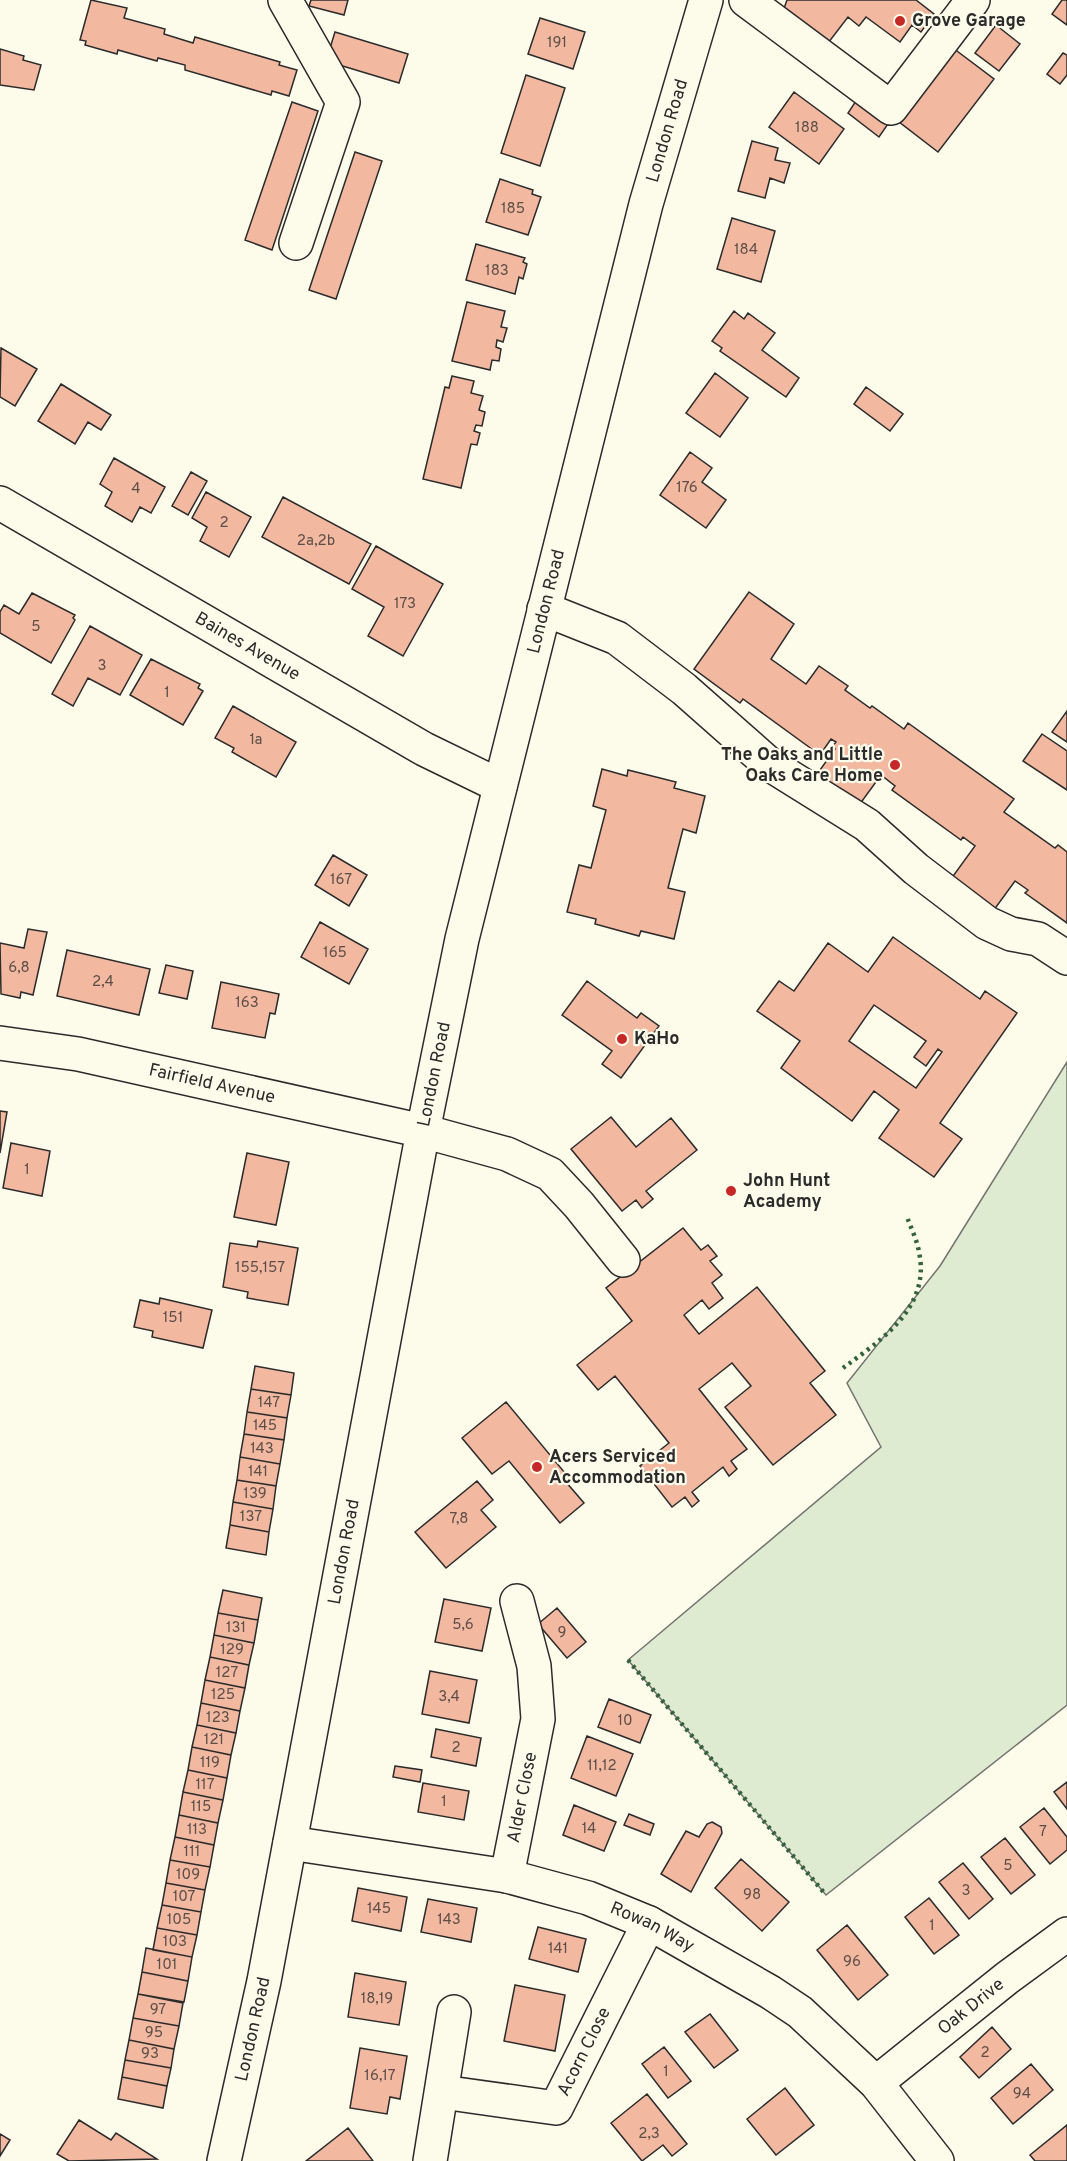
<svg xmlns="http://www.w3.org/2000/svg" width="1067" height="2161" font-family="Overpass,sans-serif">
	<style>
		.green { fill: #deebd1; stroke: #74746e; stroke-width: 1.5 }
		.building { fill: #f2b8a0; stroke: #2b2b2b; stroke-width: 1.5; fill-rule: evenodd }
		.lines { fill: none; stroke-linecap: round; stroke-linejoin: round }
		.minor-casing { stroke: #2b2b2b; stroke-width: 36 }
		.major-casing { stroke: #2b2b2b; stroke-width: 36 }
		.minor { stroke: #fdfbea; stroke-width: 33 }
		.major { stroke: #fdfbea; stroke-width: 33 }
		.hedge { stroke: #34623c; stroke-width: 4.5; stroke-dasharray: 3 4.5; stroke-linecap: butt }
		.poi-dot { fill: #c62828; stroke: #fdfbea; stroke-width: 2 }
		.labels { text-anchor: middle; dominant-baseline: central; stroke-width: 4.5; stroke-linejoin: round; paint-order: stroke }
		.number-label { font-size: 15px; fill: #5d4e48 }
		.poi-label { font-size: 18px; font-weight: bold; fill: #2b2b2b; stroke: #fdfbea; text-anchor: start }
		.street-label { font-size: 18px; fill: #2b2b2b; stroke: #fdfbea }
	</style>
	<rect width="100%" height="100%" fill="#fdfbea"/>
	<path class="green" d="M1067 1062V1705L826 1895 628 1660 881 1447 847 1383 940 1266Z"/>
	<path class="building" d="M91 0 127 8 124 18 165 29 164 34 193 43 195 37 280 62 279 65 297 70 289 96 272 91 271 95 185 70V65L158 58 157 61 118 50 117 54 85 45 86 41 80 40Z
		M311 0H348L344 15 309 6Z
		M787 0H916L934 14 921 32 912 25 900 42 866 17 859 26 848 17 825 47 782 14Z
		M1062 0H1067V25L1052 14Z
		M540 18 585 32 573 69 528 54Z
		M996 25 1020 44 999 71 975 53Z
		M335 32 408 54 399 83 326 61Z
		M949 45 994 79 938 152 894 118Z
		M0 49 24 56 23 60 41 65 34 90 0 85Z
		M1063 53 1067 55V75L1060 84 1047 74Z
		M526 75 565 88 540 166 501 153Z
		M794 92 844 129 819 164 769 127Z
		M858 98 890 121 879 137 848 113Z
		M292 102 318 111 272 250 245 240Z
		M752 141 778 148 775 160 790 163 784 183 770 178 765 198 738 191Z
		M355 152 382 161 336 299 309 290Z
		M500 179 533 190 532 194 541 197 528 235 486 222Z
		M732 218 775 231 761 282 717 269Z
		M476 244 525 258 523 262 527 264 523 279 519 277 515 294 466 280Z
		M467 302 505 311 501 327 507 328 503 342 497 340 496 347 501 349 499 361 492 360 490 370 452 361Z
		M734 311 744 319 748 313 775 333 762 350 799 378 786 397 720 351 722 348 712 341Z
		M1 348 37 369 15 406 0 397Z
		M715 373 748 398 720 437 686 413Z
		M452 376 474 381 471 393 483 396 479 410 485 412 482 426 476 425 474 431 480 433 477 445 471 444 461 488 423 479 445 387 449 388Z
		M61 384 111 415 101 430 88 422 75 444 38 421Z
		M866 387 903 414 890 431 854 404Z
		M690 452 712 468 702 482 726 500 706 528 660 495Z
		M114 458 165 487 151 513 140 507 132 522 105 506 112 492 100 484Z
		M191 472 207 481 188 515 172 506Z
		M206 492 251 517 229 557 200 541 207 527 192 518Z
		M283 497 371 544 349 584 262 537Z
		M376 546 443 584 403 656 368 636 384 607 352 589Z
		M749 592 794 624 771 659 806 684 819 666 848 686 845 690 870 708 872 706 904 729 908 723 1014 799 1004 812 1055 848 1058 845 1067 852V923L1025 893 1028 890 1015 881 991 914 948 883 975 846 963 837 961 840 892 790 895 786 881 775 857 808 815 777 835 749 832 747 836 742 831 739 820 755 743 699 740 703 694 669Z
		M32 593 75 615 73 618 75 620 51 663 0 633V612L4 605 19 614Z
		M90 626 142 655 120 695 88 678 73 706 52 694Z
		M151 659 200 684 198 688 203 691 183 725 130 695Z
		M233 706 296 742 276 777 232 752 234 748 215 738Z
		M1067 711V742L1052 732Z
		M1042 734 1067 751V790L1023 761Z
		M602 769 627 776 628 770 676 782 674 788 705 796 696 833 683 829 668 888 685 892 674 939 641 931 639 936 595 924 596 919 567 912 579 865 591 868 606 810 593 806Z
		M333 855 367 875 349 906 315 885Z
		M320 922 368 949 349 984 301 957Z
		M28 929 47 932 33 995 21 992 20 998 1 994 0 943 24 948Z
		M893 937 980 999 985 991 1017 1013 940 1123 962 1139 934 1177 879 1138 899 1110 874 1091 852 1121 781 1068 800 1041 757 1011 779 981 794 991 828 943 868 972ZM874 1005 926 1041 914 1057 926 1066 938 1049 942 1052 916 1088 849 1041Z
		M67 950 150 969 139 1015 57 996Z
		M166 965 193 971 187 999 159 993Z
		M587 981 637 1018 641 1013 659 1026 621 1078 602 1064 612 1051 562 1015Z
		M221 982 279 994 275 1014 270 1013 265 1038 212 1028Z
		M0 1111 7 1112 0 1153Z
		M611 1117 636 1147 671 1118 697 1150 646 1191 653 1199 642 1208 636 1200 622 1211 571 1149Z
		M11 1143 50 1151 42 1196 3 1188Z
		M247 1153 289 1162 276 1225 234 1217Z
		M683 1228 701 1250 708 1245 717 1256 710 1261 722 1275 712 1283 723 1298 709 1309 702 1300 684 1315 699 1334 757 1287 825 1371 810 1383 836 1415 773 1465 725 1407 751 1386 732 1363 699 1389 747 1449 731 1461 737 1469 729 1476 723 1467 692 1492 699 1501 692 1507 685 1497 672 1507 640 1466 669 1443 615 1376 598 1390 577 1365 632 1321 606 1288Z
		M258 1241 298 1248 288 1305 247 1298 248 1292 223 1287 230 1243 257 1247Z
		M160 1298 212 1310 203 1348 152 1337 153 1331 134 1327 140 1300 159 1304Z
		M255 1366 294 1373 291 1395 251 1389Z
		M251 1389 291 1395 287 1418 247 1412Z
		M506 1402 570 1479 566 1482 584 1503 560 1523 509 1461 492 1474 462 1438Z
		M247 1412 287 1418 284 1440 244 1434Z
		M244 1434 284 1440 280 1464 240 1457Z
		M240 1457 280 1464 276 1486 237 1480Z
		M237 1480 276 1486 273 1509 233 1502Z
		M477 1481 493 1500 481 1510 496 1527 446 1568 415 1532Z
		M233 1502 273 1509 269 1532 230 1525Z
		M230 1525 269 1532 266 1555 226 1548Z
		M223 1590 262 1598 258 1620 218 1613Z
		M444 1599 491 1608 482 1651 435 1642Z
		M557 1608 586 1642 567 1658 538 1624Z
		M218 1613 258 1620 254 1643 214 1635Z
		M214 1635 254 1643 249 1665 210 1657Z
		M210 1657 249 1665 245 1688 205 1680Z
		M430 1671 477 1680 469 1723 422 1714Z
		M205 1680 245 1688 240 1711 201 1703Z
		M609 1699 651 1715 640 1743 598 1727Z
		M201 1703 240 1711 236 1733 197 1725Z
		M197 1725 236 1733 231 1755 192 1747Z
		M436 1729 481 1738 476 1766 431 1757Z
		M587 1736 633 1754 616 1796 571 1778Z
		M192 1747 231 1755 227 1778 188 1770Z
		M395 1766 422 1770 420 1782 393 1777Z
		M188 1770 227 1778 223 1800 183 1792Z
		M1067 1782V1809L1054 1792Z
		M423 1783 469 1791 464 1820 418 1812Z
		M183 1792 223 1800 218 1823 179 1815Z
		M574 1805 616 1822 604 1851 563 1835Z
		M1044 1808 1067 1837V1850L1050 1864 1020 1827Z
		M629 1814 654 1824 650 1835 624 1825Z
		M179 1815 218 1823 214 1845 175 1837Z
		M712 1822 721 1827 722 1833 691 1892 661 1874 686 1831 699 1837 707 1824Z
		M175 1837 214 1845 210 1867 170 1860Z
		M1005 1838 1035 1875 1011 1894 981 1857Z
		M741 1859 789 1902 762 1931 715 1888Z
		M170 1860 210 1867 205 1890 166 1883Z
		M963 1863 993 1899 969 1919 939 1882Z
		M166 1883 205 1890 201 1912 162 1905Z
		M358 1888 407 1897 401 1931 352 1921Z
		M929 1898 959 1935 934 1954 905 1917Z
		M428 1899 477 1908 471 1942 421 1932Z
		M162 1905 201 1912 197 1935 157 1928Z
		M847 1925 888 1975 858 2000 817 1950Z
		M538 1927 586 1939 578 1972 529 1959Z
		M157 1928 197 1935 192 1957 153 1950Z
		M146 1948 192 1957 188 1981 142 1972Z
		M142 1972 188 1981 184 2002 138 1994Z
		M355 1973 406 1982 399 2025 348 2017Z
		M515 1985 565 1995 555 2051 504 2041Z
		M138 1994 183 2003 179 2026 133 2018Z
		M710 2014 738 2050 714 2068 685 2032Z
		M133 2018 179 2026 174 2049 129 2040Z
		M992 2027 1011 2049 979 2078 960 2057Z
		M129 2040 174 2049 171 2068 125 2060Z
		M664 2047 691 2081 668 2098 642 2064Z
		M360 2048 407 2056 400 2099 390 2097 387 2114 350 2108Z
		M125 2060 171 2068 167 2086 122 2077Z
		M1031 2064 1053 2090 1013 2124 991 2098Z
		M122 2077 167 2086 163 2108 118 2099Z
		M785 2088 814 2125 776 2155 747 2119Z
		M647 2094 687 2144 672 2156 663 2145 642 2161 611 2123Z
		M79 2120 111 2140 116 2133 157 2159 69 2161 57 2154Z
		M1067 2125V2161H1035L1030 2155Z
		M348 2128 373 2161H306Z
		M0 2134 10 2140 0 2156Z"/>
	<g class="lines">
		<defs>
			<g id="minor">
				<path d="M285 0 343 102 296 243"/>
				<path d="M746 0 891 108 973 0"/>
				<path id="s1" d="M0 503 424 749 500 786"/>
				<path d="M544 609 617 638 684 689 769 764 867 825 916 869 987 923 1011 934 1038 939 1067 958"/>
				<path id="s2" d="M0 1043 78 1054 423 1131 507 1154 550 1174 579 1205 623 1260"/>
				<path id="s3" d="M290 1843 507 1876 588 1898 649 1923 770 1992 800 2012 876 2083 937 2161"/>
				<path id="s4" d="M507 1876 538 1719 534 1666 517 1601"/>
				<path id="s5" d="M876 2083 1007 1978 1067 1934"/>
				<path id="s6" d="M442 2092 556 2108 649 1923"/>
				<path d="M430 2161 454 2012"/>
			</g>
			<g id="major">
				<path id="s7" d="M224 2161 264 1981 423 1131 462 939 646 204 706 0"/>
			</g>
		</defs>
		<use href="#minor" class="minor-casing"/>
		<use href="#major" class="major-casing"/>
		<use href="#minor" class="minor"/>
		<use href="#major" class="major"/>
		<path class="hedge" d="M843 1368C881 1340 931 1308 919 1252 917 1240 911 1228 907 1217
			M628 1660 826 1895"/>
	</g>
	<g class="poi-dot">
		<circle cx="900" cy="21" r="6"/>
		<circle cx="895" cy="765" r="6"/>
		<circle cx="622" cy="1039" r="6"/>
		<circle cx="731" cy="1191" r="6"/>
		<circle cx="537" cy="1467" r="6"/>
	</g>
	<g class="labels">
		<g class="number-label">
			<text x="557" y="43">191</text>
			<text x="807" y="128">188</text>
			<text x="513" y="209">185</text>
			<text x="746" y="250">184</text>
			<text x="497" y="271">183</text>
			<text x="687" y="488">176</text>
			<text x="136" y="489">4</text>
			<text x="224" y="523">2</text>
			<text x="316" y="541">2a,2b</text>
			<text x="405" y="604">173</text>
			<text x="36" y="627">5</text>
			<text x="102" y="666">3</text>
			<text x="167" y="693">1</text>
			<text x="256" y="740">1a</text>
			<text x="341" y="880">167</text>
			<text x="335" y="953">165</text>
			<text x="19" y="968">6,8</text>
			<text x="103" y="982">2,4</text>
			<text x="247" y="1003">163</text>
			<text x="27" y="1170">1</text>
			<text x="260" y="1268">155,157</text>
			<text x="173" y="1318">151</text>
			<text x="269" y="1403">147</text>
			<text x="265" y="1426">145</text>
			<text x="262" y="1449">143</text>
			<text x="258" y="1472">141</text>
			<text x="255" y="1494">139</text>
			<text x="251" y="1517">137</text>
			<text x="459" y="1519">7,8</text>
			<text x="463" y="1625">5,6</text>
			<text x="236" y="1628">131</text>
			<text x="562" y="1633">9</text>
			<text x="232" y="1650">129</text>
			<text x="227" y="1673">127</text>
			<text x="223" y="1695">125</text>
			<text x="449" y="1697">3,4</text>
			<text x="218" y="1718">123</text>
			<text x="625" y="1721">10</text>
			<text x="214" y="1740">121</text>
			<text x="456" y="1748">2</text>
			<text x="210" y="1763">119</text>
			<text x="602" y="1766">11,12</text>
			<text x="205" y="1785">117</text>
			<text x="444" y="1802">1</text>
			<text x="201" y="1807">115</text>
			<text x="589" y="1829">14</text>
			<text x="197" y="1830">113</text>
			<text x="1043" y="1832">7</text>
			<text x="192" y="1852">111</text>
			<text x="1008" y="1866">5</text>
			<text x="188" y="1875">109</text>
			<text x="966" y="1891">3</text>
			<text x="752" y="1895">98</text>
			<text x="184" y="1897">107</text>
			<text x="379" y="1909">145</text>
			<text x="179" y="1920">105</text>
			<text x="449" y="1920">143</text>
			<text x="932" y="1926">1</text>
			<text x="175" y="1942">103</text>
			<text x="558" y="1949">141</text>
			<text x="852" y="1962">96</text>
			<text x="167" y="1965">101</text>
			<text x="377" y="1999">18,19</text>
			<text x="158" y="2010">97</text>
			<text x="154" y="2033">95</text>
			<text x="985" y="2053">2</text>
			<text x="150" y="2054">93</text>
			<text x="666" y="2072">1</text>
			<text x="380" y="2076">16,17</text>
			<text x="1022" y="2094">94</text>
			<text x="649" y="2134">2,3</text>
		</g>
		<g class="poi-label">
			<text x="912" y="21">Grove Garage</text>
			<text x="883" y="755" text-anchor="end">The Oaks and Little<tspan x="883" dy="21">Oaks Care Home</tspan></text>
			<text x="634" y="1039">KaHo</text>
			<text x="743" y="1181">John Hunt<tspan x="743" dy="21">Academy</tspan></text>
			<text x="549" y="1457">Acers Serviced<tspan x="549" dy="21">Accommodation</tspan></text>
		</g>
		<g class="street-label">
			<text stroke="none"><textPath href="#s7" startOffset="2079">London Road</textPath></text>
			<text stroke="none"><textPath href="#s7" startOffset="1593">London Road</textPath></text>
			<text stroke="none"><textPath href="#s1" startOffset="286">Baines Avenue</textPath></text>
			<text stroke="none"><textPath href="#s7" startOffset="1107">London Road</textPath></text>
			<text stroke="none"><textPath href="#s2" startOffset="216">Fairfield Avenue</textPath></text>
			<text stroke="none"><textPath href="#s7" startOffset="621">London Road</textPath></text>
			<text stroke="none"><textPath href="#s4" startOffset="80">Alder Close</textPath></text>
			<text stroke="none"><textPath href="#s3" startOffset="374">Rowan Way</textPath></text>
			<text stroke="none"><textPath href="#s5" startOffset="122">Oak Drive</textPath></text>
			<text stroke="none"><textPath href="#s7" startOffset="135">London Road</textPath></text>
			<text stroke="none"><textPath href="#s6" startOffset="178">Acorn Close</textPath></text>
		</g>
	</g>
</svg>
